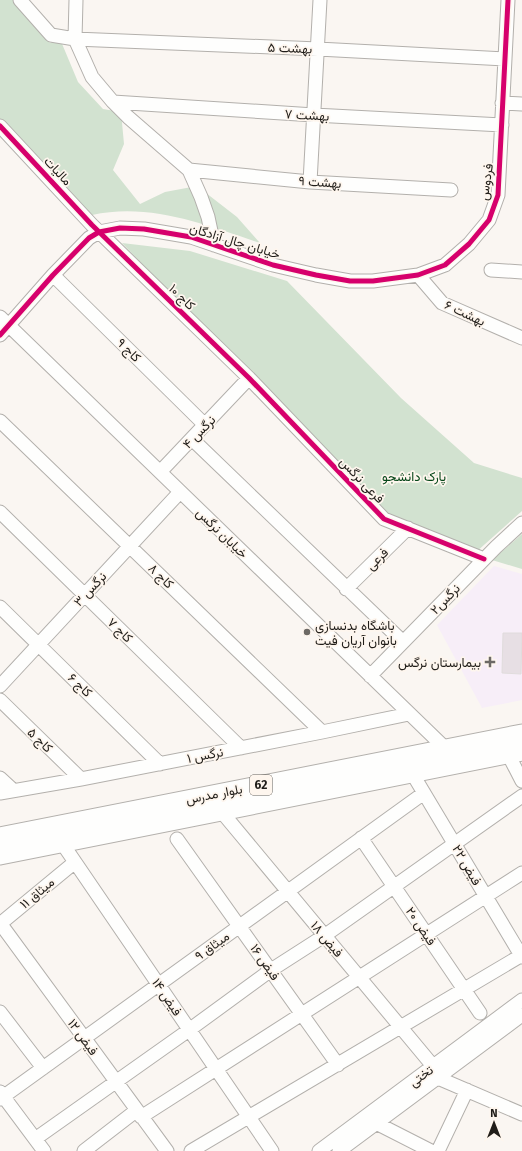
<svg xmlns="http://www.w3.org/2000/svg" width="522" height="1151" font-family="'Fira Sans',Vazirmatn,sans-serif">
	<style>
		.medical { fill: #f7eef8 }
		.green { fill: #d2e2d0 }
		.building { fill: #e7dfe4; stroke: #e0dcdc }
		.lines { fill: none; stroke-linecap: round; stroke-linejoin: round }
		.minor-casing { stroke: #b3b0ac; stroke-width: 15 }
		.highway-casing { stroke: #b3b0ac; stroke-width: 21 }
		.minor { stroke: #fefefd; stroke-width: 13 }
		.highway { stroke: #fefefd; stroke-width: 19 }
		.cycleway-casing { stroke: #fef6ee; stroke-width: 8 }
		.cycleway { stroke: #d6006c; stroke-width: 5 }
		.poi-dot { fill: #6c6965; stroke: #fef6ee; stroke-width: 1.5 }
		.labels { text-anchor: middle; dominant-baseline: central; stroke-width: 3.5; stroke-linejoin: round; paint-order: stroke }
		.shield { fill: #fef6ee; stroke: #635e59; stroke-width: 1 }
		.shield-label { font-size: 12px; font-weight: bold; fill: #201d19 }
		.street-label { font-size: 13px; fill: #201d19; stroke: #fef6ee }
		.park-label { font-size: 13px; fill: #044517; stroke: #fef6ee }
		.poi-label { font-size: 13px; fill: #201d19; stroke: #fef6ee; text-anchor: start }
	</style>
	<rect width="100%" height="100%" fill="#faf6f2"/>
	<path class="medical" d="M494 566 522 574V700L482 708 437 625Z"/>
	<path class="green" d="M0 0H13L50 43 60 39 78 82 103 109 121 112 124 144 113 170 140 204 165 192 197 186 237 217 260 243C207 225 149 202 92 215L0 124Z
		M122 243 190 251 287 281 401 398 474 463 522 478V511L475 553 386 518Z
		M522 534V569L492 560Z"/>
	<path class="building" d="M503 633H522L521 674 502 673Z"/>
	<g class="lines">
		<defs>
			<path id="minor" d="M20 0 51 35 75 39 318 49 505 59
				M76 0 75 39 92 77 113 102 128 117 189 170 201 197 208 217 214 245
				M113 102 314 115 502 125
				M502 103 522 104
				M0 126 92 225 249 378 384 519 484 559
				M189 170 310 182 451 190
				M310 182 320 0
				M491 270 522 272
				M53 275 205 425
				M418 275 442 303 522 338
				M0 317 445 748
				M0 335 53 275 89 238 99 232 120 228 144 229 191 237 273 265 316 275 350 281H373L418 275 445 265 469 244 489 220 498 195 508 0
				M0 421 322 732
				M192 439 403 642
				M160 472 249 378
				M0 512 241 748
				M346 589 408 528
				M0 607 160 764
				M370 676 496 547 522 523
				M0 686 180 492
				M0 700 81 779
				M508 754 522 781
				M412 773 522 957
				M0 778 13 790
				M0 793 81 779 322 732 409 714
				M221 811 433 1066
				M361 838 480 1013
				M177 839 338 1065
				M62 843 272 1151
				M0 923 167 1151
				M0 924 75 862
				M0 1012 43 1068
				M438 1078 522 1114
				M0 1092 44 1151
				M0 1099 424 793
				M141 1117 522 873
				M376 1123 431 1151
				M35 1139 189 1030 271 970 324 936 522 796
				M84 1151 137 1110
				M191 1151 522 955
				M319 1151 522 1000
				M339 1151 522 1015
				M438 1151 467 1090"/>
			<path id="highway" d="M0 837 522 734
				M0 855 522 751"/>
		</defs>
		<use href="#minor" class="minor-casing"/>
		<use href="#highway" class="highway-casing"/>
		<use href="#minor" class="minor"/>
		<use href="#highway" class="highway"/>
		<defs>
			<path id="cycleway" d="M0 126 92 225 249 378 384 519 484 559
				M0 335 53 275 89 238 99 232 120 228 144 229 191 237 273 265 316 275 350 281H373L418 275 445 265 469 244 489 220 498 195 508 0"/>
		</defs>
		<use href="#cycleway" class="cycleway-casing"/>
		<use href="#cycleway" class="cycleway"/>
	</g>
	<g class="poi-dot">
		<circle cx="307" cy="632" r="4"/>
		<path d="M488 656h4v4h4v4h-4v4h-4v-4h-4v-4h4z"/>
	</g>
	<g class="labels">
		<rect class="shield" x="250" y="775" width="22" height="20" rx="3"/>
		<g class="shield-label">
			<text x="261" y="785">62</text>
		</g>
		<g class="street-label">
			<text transform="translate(290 48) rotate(2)">بهشت ۵</text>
			<text transform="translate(307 115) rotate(3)">بهشت ۷</text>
			<text transform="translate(58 171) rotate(47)">مالیات</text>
			<text transform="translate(320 182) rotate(4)">بهشت ۹</text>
			<text transform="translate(486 182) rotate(-82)">فردوس</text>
			<text transform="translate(235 241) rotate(17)">خیابان چال آزادگان</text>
			<text transform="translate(182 297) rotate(44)">کاج ۱۰</text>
			<text transform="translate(465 313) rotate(25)">بهشت ۶</text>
			<text transform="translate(129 350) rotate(45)">کاج ۹</text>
			<text transform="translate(199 432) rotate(-46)">نرگس ۴</text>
			<text transform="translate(362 480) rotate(46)">فرعی نرگس</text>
			<text transform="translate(222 533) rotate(44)">خیابان نرگس</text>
			<text transform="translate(377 559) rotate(-45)">فرعی</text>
			<text transform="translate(161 576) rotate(44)">کاج ۸</text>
			<text transform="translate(90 589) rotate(-47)">نرگس ۳</text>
			<text transform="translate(445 599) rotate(-46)">نرگس۲</text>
			<text transform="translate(120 630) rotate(44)">کاج ۷</text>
			<text transform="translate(80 685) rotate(44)">کاج ۶</text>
			<text transform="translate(40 740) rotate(44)">کاج ۵</text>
			<text transform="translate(205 755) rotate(-11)">نرگس ۱</text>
			<text transform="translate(214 794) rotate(-11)">بلوار مدرس</text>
			<text transform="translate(467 865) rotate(60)">فیض ۲۲</text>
			<text transform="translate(37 893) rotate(-40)">میثاق ۱۱</text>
			<text transform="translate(421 926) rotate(56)">فیض ۲۰</text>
			<text transform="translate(327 939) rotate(50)">فیض ۱۸</text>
			<text transform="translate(212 946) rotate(-36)">میثاق ۹</text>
			<text transform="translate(265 962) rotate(55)">فیض ۱۶</text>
			<text transform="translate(167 997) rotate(56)">فیض ۱۴</text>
			<text transform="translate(83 1037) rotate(54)">فیض ۱۲</text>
			<text transform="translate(421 1076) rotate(-37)">تختی</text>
		</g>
		<g class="park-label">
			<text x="414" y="476">پارک دانشجو</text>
		</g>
		<g class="poi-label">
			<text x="315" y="625">باشگاه بدنسازی<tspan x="315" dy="15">بانوان آریان فیت</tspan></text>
			<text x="481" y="662" text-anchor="end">بیمارستان نرگس</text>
		</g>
	</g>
	<g transform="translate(494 1123)" stroke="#fef6ee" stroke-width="3" paint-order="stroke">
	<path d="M0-3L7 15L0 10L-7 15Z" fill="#201d19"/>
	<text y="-6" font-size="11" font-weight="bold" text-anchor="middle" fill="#201d19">N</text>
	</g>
</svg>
